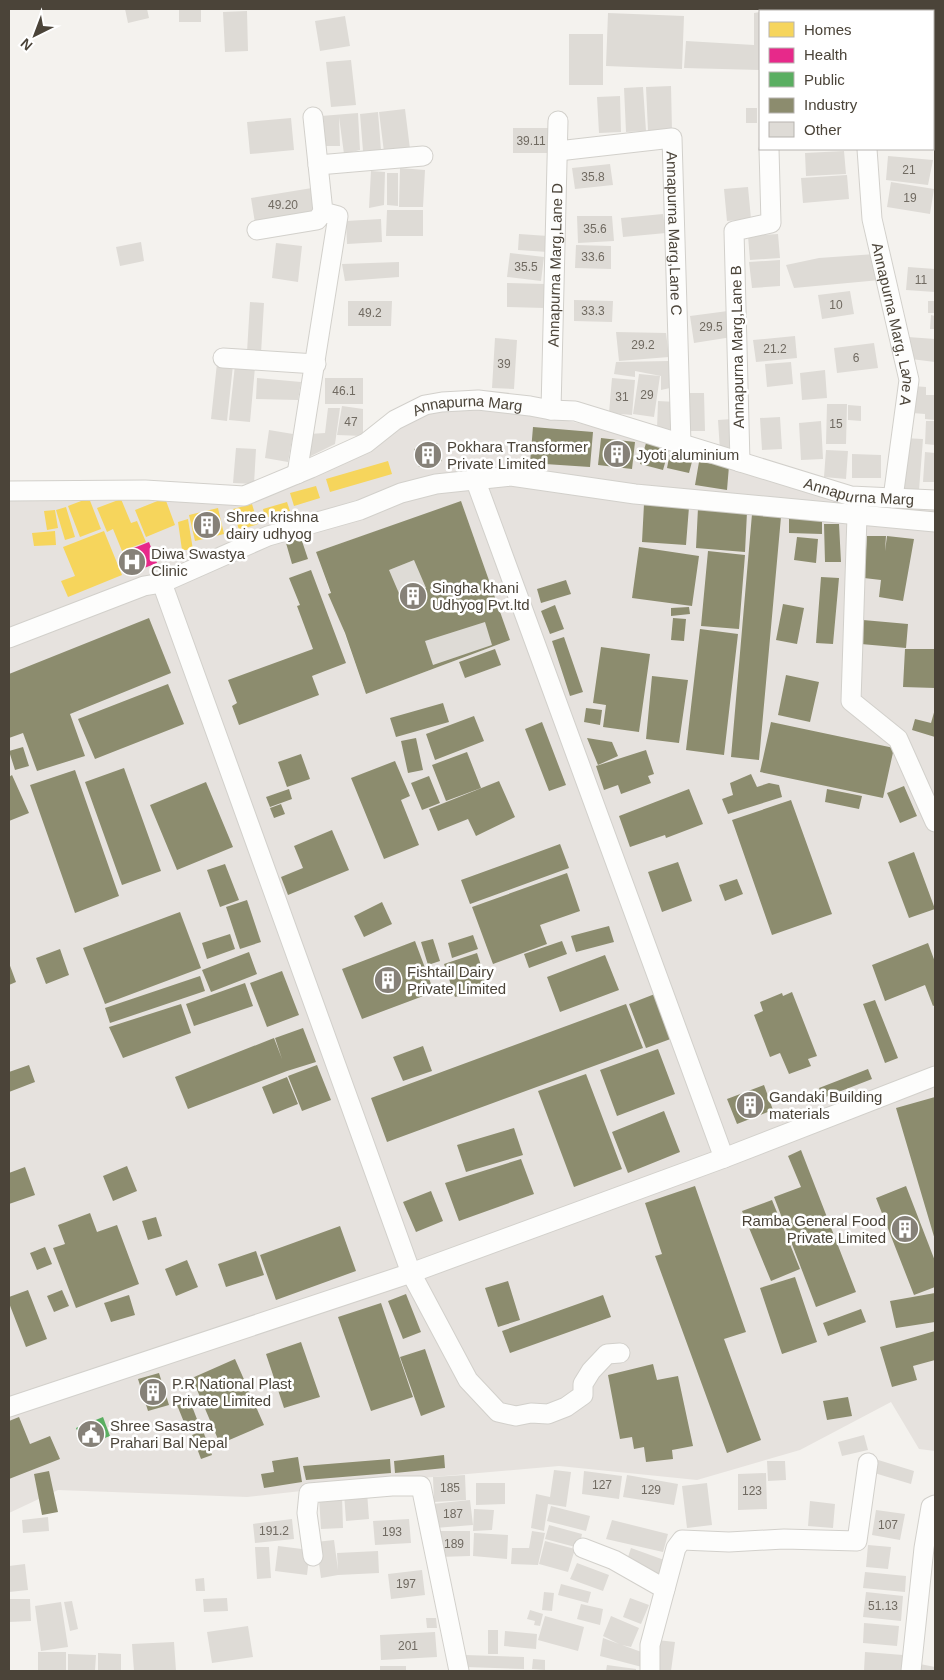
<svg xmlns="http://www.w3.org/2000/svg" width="944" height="1680" font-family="Arial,sans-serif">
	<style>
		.industrial { fill: #e6e2de; fill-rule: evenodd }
		.homes { fill: #f6d55c }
		.health { fill: #e7298a }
		.public { fill: #5aae61 }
		.industry { fill: #8c8c6e }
		.building { fill: #dedbd6 }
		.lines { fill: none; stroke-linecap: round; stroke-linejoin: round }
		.minor-casing { stroke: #d2d0cb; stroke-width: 21 }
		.minor { stroke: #fdfdfc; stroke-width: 19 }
		.labels { text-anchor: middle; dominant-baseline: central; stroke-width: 5; stroke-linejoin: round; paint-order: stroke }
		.number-label { font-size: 12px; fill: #706a61 }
		.street-label { font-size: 15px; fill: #4b4439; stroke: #fff }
		.poi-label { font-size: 15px; fill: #4b4439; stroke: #fff; text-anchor: start }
	</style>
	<rect width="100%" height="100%" fill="#f4f2ee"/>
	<path class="industrial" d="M811 9H935V139H933V11H822Z
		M482 405 528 412 655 440 813 495 935 507V1451L919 1449 891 1402 800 1450 697 1480 559 1466 410 1479 247 1497 58 1490 9 1513V495L132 493 245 504 427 407ZM461 502 510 640 366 694 316 552Z"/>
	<path class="homes" d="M388 461 392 474 330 492 326 479Z
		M316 486 320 498 294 506 290 493Z
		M89 498 101 529 80 537 68 506Z
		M165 498 175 525 146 537 135 510Z
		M121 499 131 523 137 521 146 542 122 551 113 529 107 532 97 508Z
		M287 502 290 511 265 518 263 509Z
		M252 504 258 524 239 530 233 509Z
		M66 507 75 537 65 540 56 510Z
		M218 508 224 534 195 541 189 515Z
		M55 510 58 528 47 530 44 511Z
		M188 519 193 550H182L178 522Z
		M55 531 56 545 34 546 32 533Z
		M104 531 122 575 68 597 61 581 75 576 63 547Z"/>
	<path class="health" d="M149 542 157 563 129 574 121 553Z"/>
	<path class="public" d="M103 1417 110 1436 84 1446 76 1428Z"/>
	<path class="industry" d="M854 9H867V11Z
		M874 9H935V33H933V11H874Z
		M933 42H935V70H933Z
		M533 427 593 432 590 467 530 463Z
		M601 438 635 442 632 469 598 465Z
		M437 443 442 461 419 467 414 449Z
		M646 443 669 449 663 470 640 464Z
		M671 448 694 454 689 473 667 468Z
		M699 462 729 466 727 490 695 485Z
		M461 501 510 640 366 694 345 633 328 594 331 593 316 552Z
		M644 504 689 507 686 545 642 542Z
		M698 508 747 512 745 552 696 548Z
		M752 514 781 517 759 760 731 757Z
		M789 515 822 516V534L789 533Z
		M824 524H839L841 562H825Z
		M867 536H886L885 551 887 536 914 539 903 601 879 597 881 580 864 578Z
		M797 537 818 539 816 563 794 560Z
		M301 538 308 559 292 564 286 543Z
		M639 547 699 556 692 606 632 598Z
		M708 551 745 555 739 629 701 626Z
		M311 570 346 663 312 676 319 695 239 725 232 706 237 703 228 680 313 649 297 606 300 605 289 578Z
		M821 577 839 578 833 644 816 643Z
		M566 580 571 594 541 603 537 589Z
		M783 604 804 608 797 644 776 640Z
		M555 605 564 629 550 634 541 611Z
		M689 607 690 614 671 616V608Z
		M149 618 171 673 70 714 85 756 37 771 23 733 9 738V674Z
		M673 618 686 619 684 641 671 640Z
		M863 620 908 624 906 648 861 644Z
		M700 629 738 634 724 755 686 750Z
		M564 637 583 692 570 696 552 641Z
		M601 647 650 654 639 732 603 727 606 705 593 703Z
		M495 649 501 665 465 678 459 662Z
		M905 649H935V688L903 687Z
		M786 675 819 682 810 722 778 715Z
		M652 676 688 680 679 743 646 739Z
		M168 684 184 724 95 759 78 719Z
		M443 703 449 722 396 737 390 718Z
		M586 708 602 710 600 725 584 722Z
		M935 709V737L912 730 915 719 931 723Z
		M474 716 484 741 435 760 426 734Z
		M542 722 566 785 549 791 525 729Z
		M771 722 894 748 883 798 760 772Z
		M416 738 423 770 408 773 401 741Z
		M587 738 612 742 618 756 598 765Z
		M23 747 29 766 15 770 9 751Z
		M646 750 654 774 648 776 651 783 621 794 618 785 604 790 596 766Z
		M467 752 481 788 446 801 432 765Z
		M301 754 310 779 287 787 278 762Z
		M395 761 410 796 401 800 419 845 384 859 351 778Z
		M124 768 161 871 122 885 85 782Z
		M75 770 119 896 75 913 30 785Z
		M751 774 757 787 769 783 779 785 782 797 728 814 722 799 733 795 730 783Z
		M12 775 29 813 9 821V777Z
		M429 776 440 803 422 810 411 783Z
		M499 781 515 817 476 836 468 819 438 831 429 809Z
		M206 782 233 847 177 870 150 805Z
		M904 786 917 816 900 823 887 793Z
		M289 789 292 799 270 807 266 797Z
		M689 789 703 824 666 838 665 835 630 847 619 816Z
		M827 789 862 796 859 809 825 802Z
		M791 800 832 914 772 935 732 820Z
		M281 804 285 814 274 818 270 808Z
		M332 830 349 870 288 895 281 877 303 868 294 846Z
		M560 844 569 868 470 904 461 880Z
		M914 852 935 909 909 918 888 862Z
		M678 862 692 901 662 912 648 872Z
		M225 864 239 900 220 907 207 870Z
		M567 873 580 911 540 925 547 944 493 964 472 907Z
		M737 879 743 894 725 901 719 885Z
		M247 900 261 942 240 949 226 907Z
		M382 902 392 924 364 937 354 916Z
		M180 912 201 968 105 1004 83 948Z
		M609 926 614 942 576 952 571 936Z
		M230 934 235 949 207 959 202 943Z
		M473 935 478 949 452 958 448 943Z
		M433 939 440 961 428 965 421 942Z
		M415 941 434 992 362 1019 342 969Z
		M562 941 567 954 529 968 524 954Z
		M928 943 935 962V1005L933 1006 925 985 885 1001 872 965Z
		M60 949 69 975 46 984 36 958Z
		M249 952 257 974 211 992 202 970Z
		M477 953 488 987 455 997 444 964Z
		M605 955 619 990 560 1012 547 977Z
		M9 963 16 982 9 985Z
		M282 971 299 1015 267 1027 250 983Z
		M200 976 205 991 110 1023 105 1008Z
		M245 983 253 1006 194 1026 186 1004Z
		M660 992 676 1037 646 1048 629 1004Z
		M792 992 817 1056 808 1059 811 1066 789 1074 780 1053 770 1057 754 1015 763 1011 760 1002 782 993 783 996Z
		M875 1000 898 1058 885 1063 863 1004Z
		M181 1004 191 1033 123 1058 109 1027Z
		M626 1004 643 1048 387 1142 371 1098Z
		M303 1028 316 1062 287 1071 188 1109 175 1077 274 1038 282 1059 275 1038Z
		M423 1046 432 1071 403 1081 393 1057Z
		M658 1049 675 1094 617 1116 600 1070Z
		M29 1065 35 1082 9 1092V1072Z
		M317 1065 331 1100 302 1111 288 1076Z
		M868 1069 872 1079 823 1098 819 1088Z
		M586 1074 622 1169 574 1187 538 1091Z
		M287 1077 298 1104 273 1114 262 1087Z
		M764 1085 773 1110 737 1124 727 1099Z
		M935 1097V1240L896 1108Z
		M664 1111 680 1152 628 1173 612 1132Z
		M514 1128 523 1155 466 1172 457 1145Z
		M801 1150 856 1292 816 1307 774 1197 801 1187 788 1156Z
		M521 1159 534 1194 459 1221 445 1183Z
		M127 1166 137 1191 113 1201 103 1176Z
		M25 1167 35 1195 9 1204V1173Z
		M695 1186 746 1332 724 1339 761 1440 727 1453 655 1256 662 1254 645 1203Z
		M906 1186 935 1261V1287L914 1295 876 1198Z
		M431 1191 443 1221 416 1232 403 1202Z
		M772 1200 800 1269 771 1281 742 1211Z
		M90 1213 97 1232 117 1225 139 1284 76 1308 53 1248 65 1244 58 1225Z
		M156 1217 162 1236 148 1240 142 1221Z
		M340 1226 356 1271 276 1300 260 1255Z
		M45 1247 52 1264 37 1270 30 1253Z
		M256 1251 264 1275 226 1287 218 1264Z
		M187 1260 198 1287 176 1296 165 1269Z
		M795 1277 817 1342 782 1354 760 1288Z
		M508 1281 520 1320 498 1327 485 1288Z
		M28 1290 47 1339 26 1347 9 1303V1297Z
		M62 1290 69 1306 54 1312 47 1296Z
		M935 1293V1322L896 1328 890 1301Z
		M406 1294 421 1332 403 1339 388 1301Z
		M129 1295 135 1315 111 1322 104 1303Z
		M603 1295 611 1317 510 1353 502 1331Z
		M381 1303 413 1397 371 1411 338 1317Z
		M861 1309 866 1322 828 1336 823 1323Z
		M935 1331V1360L913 1366 917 1380 892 1387 880 1347Z
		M301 1342 320 1397 284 1408 266 1354Z
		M425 1349 445 1407 421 1416 400 1357Z
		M235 1359 264 1425 220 1444 192 1378Z
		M653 1364 657 1380 678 1376 693 1446 672 1450 673 1459 646 1462 644 1447 634 1449 632 1437 620 1439 608 1375Z
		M159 1373 169 1405 148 1411 138 1379Z
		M848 1397 852 1416 827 1420 823 1401Z
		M190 1401 200 1427 188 1432 177 1405Z
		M19 1417 30 1444 50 1436 60 1459 9 1479V1421Z
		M203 1431 212 1455 201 1459 192 1435Z
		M444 1455 445 1468 395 1473 394 1461Z
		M298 1457 302 1482 264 1488 261 1474 274 1472 272 1461Z
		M390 1459 391 1473 306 1480 303 1466Z
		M49 1471 58 1512 42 1515 34 1474Z"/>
	<path class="building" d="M125 9H147L149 18 128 23Z
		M179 9H201V22H179Z
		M247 11 248 51 225 52 223 12Z
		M760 12V70L684 68 686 41 754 45V13Z
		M608 13 684 16 682 69 606 66Z
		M345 16 350 46 320 51 315 21Z
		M569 34H603V85H569Z
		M351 60 356 105 331 107 326 62Z
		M671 86 672 131H648L646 87Z
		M643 87 646 131 626 132 624 88Z
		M620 96 621 132 599 133 597 97Z
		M746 108H757V123H746Z
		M405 109 410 149 384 152 379 112Z
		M378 112 381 150 363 151 360 114Z
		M358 113 360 150 344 154 339 117 340 146H322L321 116Z
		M291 118 294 150 250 154 247 122Z
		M513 128H549V153H513Z
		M844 151 846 174 806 176 805 153Z
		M888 156 933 160 928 185 886 180Z
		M610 164 613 185 575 189 572 168Z
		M400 168 425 170 423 207H399Z
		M371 171 385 172 384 205 369 208Z
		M387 173H398V206L387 205Z
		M847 175 849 199 803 203 801 178Z
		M891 182 934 189 930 214 887 207Z
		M748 187 751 219 727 221 724 189Z
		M312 188 316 213 255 223 251 198Z
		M387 210H423V236H386Z
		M663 214 666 233 623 237 621 218Z
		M577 216H612L614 241 578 243Z
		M381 219 382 242 347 244 346 221Z
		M519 234 548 236V252L518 250Z
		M778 234 780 258 750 260 748 236Z
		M141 242 144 261 120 266 116 247Z
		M276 243 302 246 298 282 272 278Z
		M576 245 611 246V269L575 268Z
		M510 253 544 257 541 281 507 277Z
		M875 254 880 280 794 288 786 265 819 258Z
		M780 260V286L752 288 749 262Z
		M399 262V277L345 281 342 264Z
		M908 267 935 269V292L906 290Z
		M507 283 545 284V308L507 307Z
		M850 291 854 314 822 319 818 295Z
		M574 300 613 301 612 322 574 321Z
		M348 301H392L391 326H348Z
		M928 301H935V313H928Z
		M250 302 264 303 261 353 247 352Z
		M728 311 732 337 694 343 690 316Z
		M931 315 935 316V329H930Z
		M616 332 666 333 669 357 619 361Z
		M795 336 797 358 756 362 753 340Z
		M908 337 935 339V362L911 359Z
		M495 338 517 340 514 389 492 388Z
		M874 343 878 368 837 373 834 348Z
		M669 361 670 388 661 390V376L635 371V377L614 374 616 362Z
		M791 362 793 384 767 387 765 364Z
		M217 363 233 365 227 421 211 419Z
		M235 365 255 367 250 422 229 420Z
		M825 370 827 398 802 400 800 373Z
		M639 374 660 376 654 417 633 414Z
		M257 378 301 382 298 400 256 399Z
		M325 378H363V404H325Z
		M612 378 635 380 632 415 609 413Z
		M913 386 926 387V395H935V420L925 419V414L912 413Z
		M689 393H704L705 431H689Z
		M658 401 676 402 674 430 657 429Z
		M827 404H847L846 444H826Z
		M848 405 861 406V421L848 420Z
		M342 406 363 409V436L337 435Z
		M328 408H340L335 444 307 458 309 434 325 433Z
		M780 417 782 449 762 450 760 418Z
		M732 419 734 450 720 451 718 420Z
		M821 421 823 459 801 460 799 423Z
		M926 421H935V445L925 444Z
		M269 430 293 434 288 462 265 458Z
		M903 438 923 439 919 490 900 489Z
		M236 448 256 449 254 484 233 483Z
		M826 450 848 451 846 479 824 477Z
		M925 452 935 453V482H923Z
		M852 454 881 455V478H852Z
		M414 560 426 588 401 598 389 570Z
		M485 622 492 645 433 665 425 641Z
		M864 1435 868 1450 842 1456 838 1442Z
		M875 1459 914 1471 911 1484 871 1472Z
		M767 1461H785L786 1480 768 1481Z
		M554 1470 571 1472 566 1507 548 1504 544 1531 531 1528 536 1494 550 1497Z
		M584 1471 622 1476 619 1499 582 1494Z
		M766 1473 767 1509 738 1510V1474Z
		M465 1475 466 1500 434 1502 433 1477Z
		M627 1475 678 1484 674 1505 623 1497Z
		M476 1483H505V1504L476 1505Z
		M707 1483 712 1525 687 1528 682 1486Z
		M367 1492 369 1519 346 1521 344 1493Z
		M342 1496 343 1528 321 1529 319 1497Z
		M470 1500 473 1525 435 1528 432 1504Z
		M810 1501 835 1504 833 1528 808 1526Z
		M551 1506 590 1516 586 1531 547 1521Z
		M474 1509 494 1510 492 1530 473 1531Z
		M876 1510 905 1514 900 1540 872 1535Z
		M48 1517 49 1531 23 1533 22 1520Z
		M292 1519 294 1539 255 1543 253 1524Z
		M409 1519 411 1543 375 1545 373 1521Z
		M612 1520 668 1534 663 1552 606 1539Z
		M549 1525 582 1534 579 1548 545 1539Z
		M439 1531H470V1556L439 1557Z
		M532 1531 545 1533 538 1565 511 1564 512 1548H529Z
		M474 1533 508 1535 507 1559 473 1556Z
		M334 1540 338 1570 337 1553 378 1551 379 1573 338 1575 321 1578 316 1542Z
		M545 1541 575 1549 568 1572 539 1564Z
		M868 1545 891 1547 888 1569 866 1567Z
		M278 1546 310 1550 307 1575 275 1571Z
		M255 1547H269L271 1578 257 1579Z
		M631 1548 667 1561 660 1579 625 1566Z
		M577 1563 609 1575 603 1591 570 1579Z
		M25 1564 28 1590 9 1592V1566Z
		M422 1570 425 1595 391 1599 388 1574Z
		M865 1572 906 1576 905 1592 863 1588Z
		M204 1578 205 1591H196L195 1579Z
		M561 1584 591 1592 588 1603 558 1595Z
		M544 1592 554 1593 552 1611 542 1610Z
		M866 1592 903 1596 901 1621 863 1617Z
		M227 1598 228 1611 204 1612 203 1599Z
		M630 1598 649 1605 641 1624 623 1617Z
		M9 1599H30L31 1621 9 1622Z
		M72 1601 78 1629 70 1631 64 1602Z
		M61 1602 68 1647 41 1651 35 1606Z
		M581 1604 603 1609 600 1625 577 1619Z
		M530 1610 543 1614 540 1626 534 1625 535 1621 527 1619Z
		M545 1616 584 1627 578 1651 538 1640Z
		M611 1616 639 1628 631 1647 622 1645 647 1654 642 1667 600 1656 603 1638 619 1644 603 1636Z
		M426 1618H436L437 1628H427Z
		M864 1623 899 1626 897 1646 863 1643Z
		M248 1626 253 1657 212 1663 207 1632Z
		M488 1630H498V1654H488Z
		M505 1631 537 1634 536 1649 504 1646Z
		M435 1632 437 1657 381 1660 380 1635Z
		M657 1640 675 1642 671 1671H653Z
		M174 1642 176 1671H134L132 1644Z
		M38 1652H66V1671H38Z
		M865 1652 903 1655 901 1671H864Z
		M98 1653 121 1654V1671H98Z
		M68 1654 96 1655 95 1671H68Z
		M465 1655 524 1657V1669L465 1667Z
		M533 1659 545 1660V1670L532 1669Z
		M920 1664 935 1667V1671H919Z
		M607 1665 636 1669V1671H606Z
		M380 1666H406V1671H380Z"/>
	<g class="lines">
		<defs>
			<g id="minor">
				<path id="s1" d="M867 149 872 219 909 380 893 498"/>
				<path id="s2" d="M558 151 672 138 681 444"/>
				<path d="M318 165 423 156"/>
				<path d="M257 230 317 220 323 212"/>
				<path d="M223 358 316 364"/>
				<path id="s3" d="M551 410 558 121"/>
				<path d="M740 462 734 231 771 223 769 149"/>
				<path d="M297 474 338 216 323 212 313 117"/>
				<path d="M475 479 724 1158"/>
				<path id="s4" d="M9 491 145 490 244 496 311 468 366 443 395 420 425 405 442 402 478 400 530 406 551 410 575 411 851 496 935 500"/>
				<path d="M857 516 851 701 898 739 935 822"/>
				<path d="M162 583 411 1273 468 1380 498 1412 516 1416 531 1413 548 1414 566 1407 583 1395V1384L591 1371 607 1354 620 1353"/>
				<path d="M9 638 144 586 162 583 268 536 360 510 401 493 436 484 511 476 635 494 935 522"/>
				<path d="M9 1407 411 1273 724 1158 935 1076"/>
				<path d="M583 1548 614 1560 665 1589"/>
				<path d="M313 1556 307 1513 309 1493 392 1486H421L459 1671"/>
				<path d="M650 1671V1645L676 1548 682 1540 729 1542 784 1539 857 1541 868 1463"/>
				<path d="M911 1671 924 1548 931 1507 935 1505"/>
			</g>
		</defs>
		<use href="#minor" class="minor-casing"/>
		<use href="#minor" class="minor"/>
	</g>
	<defs>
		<symbol id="building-disc" viewBox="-11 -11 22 22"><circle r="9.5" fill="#868178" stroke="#fff"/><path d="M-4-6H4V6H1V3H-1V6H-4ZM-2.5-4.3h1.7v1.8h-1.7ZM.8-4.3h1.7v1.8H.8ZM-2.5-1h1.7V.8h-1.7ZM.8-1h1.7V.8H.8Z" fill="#fff"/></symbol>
		<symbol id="hospital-disc" viewBox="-11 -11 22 22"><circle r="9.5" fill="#868178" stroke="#fff"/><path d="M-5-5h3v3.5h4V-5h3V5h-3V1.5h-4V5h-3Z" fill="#fff"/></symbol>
		<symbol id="civic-disc" viewBox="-11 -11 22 22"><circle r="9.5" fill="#868178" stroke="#fff"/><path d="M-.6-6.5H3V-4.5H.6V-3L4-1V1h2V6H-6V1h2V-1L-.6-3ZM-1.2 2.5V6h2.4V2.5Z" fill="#fff"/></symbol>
	</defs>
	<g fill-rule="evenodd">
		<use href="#building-disc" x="601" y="438" width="32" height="32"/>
		<use href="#building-disc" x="412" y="439" width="32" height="32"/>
		<use href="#building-disc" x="191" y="509" width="32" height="32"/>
		<use href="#hospital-disc" x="116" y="546" width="32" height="32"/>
		<use href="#building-disc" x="397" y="580" width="32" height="32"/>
		<use href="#building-disc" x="372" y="964" width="32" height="32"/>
		<use href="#building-disc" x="734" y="1089" width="32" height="32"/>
		<use href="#building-disc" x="889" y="1213" width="32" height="32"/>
		<use href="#building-disc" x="137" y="1376" width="32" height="32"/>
		<use href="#civic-disc" x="75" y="1418" width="32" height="32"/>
	</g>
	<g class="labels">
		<g class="number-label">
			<text x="531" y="141">39.11</text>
			<text x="909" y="170">21</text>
			<text x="593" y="177">35.8</text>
			<text x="910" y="198">19</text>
			<text x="283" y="205">49.20</text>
			<text x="595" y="229">35.6</text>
			<text x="593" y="257">33.6</text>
			<text x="526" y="267">35.5</text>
			<text x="921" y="280">11</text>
			<text x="836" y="305">10</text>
			<text x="593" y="311">33.3</text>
			<text x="370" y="313">49.2</text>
			<text x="711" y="327">29.5</text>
			<text x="643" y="345">29.2</text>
			<text x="775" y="349">21.2</text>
			<text x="856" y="358">6</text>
			<text x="504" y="364">39</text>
			<text x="344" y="391">46.1</text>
			<text x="647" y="395">29</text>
			<text x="622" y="397">31</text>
			<text x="351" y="422">47</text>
			<text x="836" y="424">15</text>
			<text x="602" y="1485">127</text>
			<text x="450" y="1488">185</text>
			<text x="651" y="1490">129</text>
			<text x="752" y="1491">123</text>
			<text x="453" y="1514">187</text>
			<text x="888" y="1525">107</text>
			<text x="274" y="1531">191.2</text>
			<text x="392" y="1532">193</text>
			<text x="454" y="1544">189</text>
			<text x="406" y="1584">197</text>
			<text x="883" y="1606">51.13</text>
			<text x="408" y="1646">201</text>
		</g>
		<g class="street-label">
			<text stroke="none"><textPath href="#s2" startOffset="210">Annapurna Marg,Lane C</textPath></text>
			<text stroke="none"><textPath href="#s3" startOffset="145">Annapurna Marg,Lane D</textPath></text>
			<text stroke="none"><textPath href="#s1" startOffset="178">Annapurna Marg, Lane A</textPath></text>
			<text transform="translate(737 347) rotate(-91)">Annapurna Marg,Lane B</text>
			<text stroke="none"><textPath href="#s4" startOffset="481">Annapurna Marg</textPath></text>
			<text stroke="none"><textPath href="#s4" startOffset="886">Annapurna Marg</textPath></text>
		</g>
		<g class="poi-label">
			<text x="447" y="446">Pokhara Transformer<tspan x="447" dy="17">Private Limited</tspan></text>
			<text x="636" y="454">Jyoti aluminium</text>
			<text x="226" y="516">Shree krishna<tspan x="226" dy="17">dairy udhyog</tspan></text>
			<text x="151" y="553">Diwa Swastya<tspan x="151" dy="17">Clinic</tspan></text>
			<text x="432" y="587">Singha khani<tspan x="432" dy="17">Udhyog Pvt.ltd</tspan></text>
			<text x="407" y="971">Fishtail Dairy<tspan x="407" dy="17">Private Limited</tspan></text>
			<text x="769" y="1096">Gandaki Building<tspan x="769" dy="17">materials</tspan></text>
			<text x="886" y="1220" text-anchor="end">Ramba General Food<tspan x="886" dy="17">Private Limited</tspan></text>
			<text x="172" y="1383">P.R National Plast<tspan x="172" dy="17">Private Limited</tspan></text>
			<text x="110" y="1425">Shree Sasastra<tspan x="110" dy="17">Prahari Bal Nepal</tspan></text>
		</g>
	</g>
	<rect width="944" height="1680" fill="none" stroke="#4b4439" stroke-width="20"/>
	<rect x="759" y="10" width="175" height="140" fill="#ffffff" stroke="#b7b4b0"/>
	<rect x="769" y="22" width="25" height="15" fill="#f6d55c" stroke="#b7b4b0"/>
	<text x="804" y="35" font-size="15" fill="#4b4439">Homes</text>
	<rect x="769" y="48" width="25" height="15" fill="#e7298a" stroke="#b7b4b0"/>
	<text x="804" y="60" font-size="15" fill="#4b4439">Health</text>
	<rect x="769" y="72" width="25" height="15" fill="#5aae61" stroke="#b7b4b0"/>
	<text x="804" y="85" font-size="15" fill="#4b4439">Public</text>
	<rect x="769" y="98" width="25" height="15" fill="#8c8c6e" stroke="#b7b4b0"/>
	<text x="804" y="110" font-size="15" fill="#4b4439">Industry</text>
	<rect x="769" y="122" width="25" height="15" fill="#dedbd6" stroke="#b7b4b0"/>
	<text x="804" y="135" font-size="15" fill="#4b4439">Other</text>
	<g transform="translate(35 35) rotate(222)" stroke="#ffffff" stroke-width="4" paint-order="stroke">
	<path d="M0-4L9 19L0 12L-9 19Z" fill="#4b4439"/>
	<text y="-8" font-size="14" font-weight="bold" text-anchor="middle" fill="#4b4439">N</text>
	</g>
</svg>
